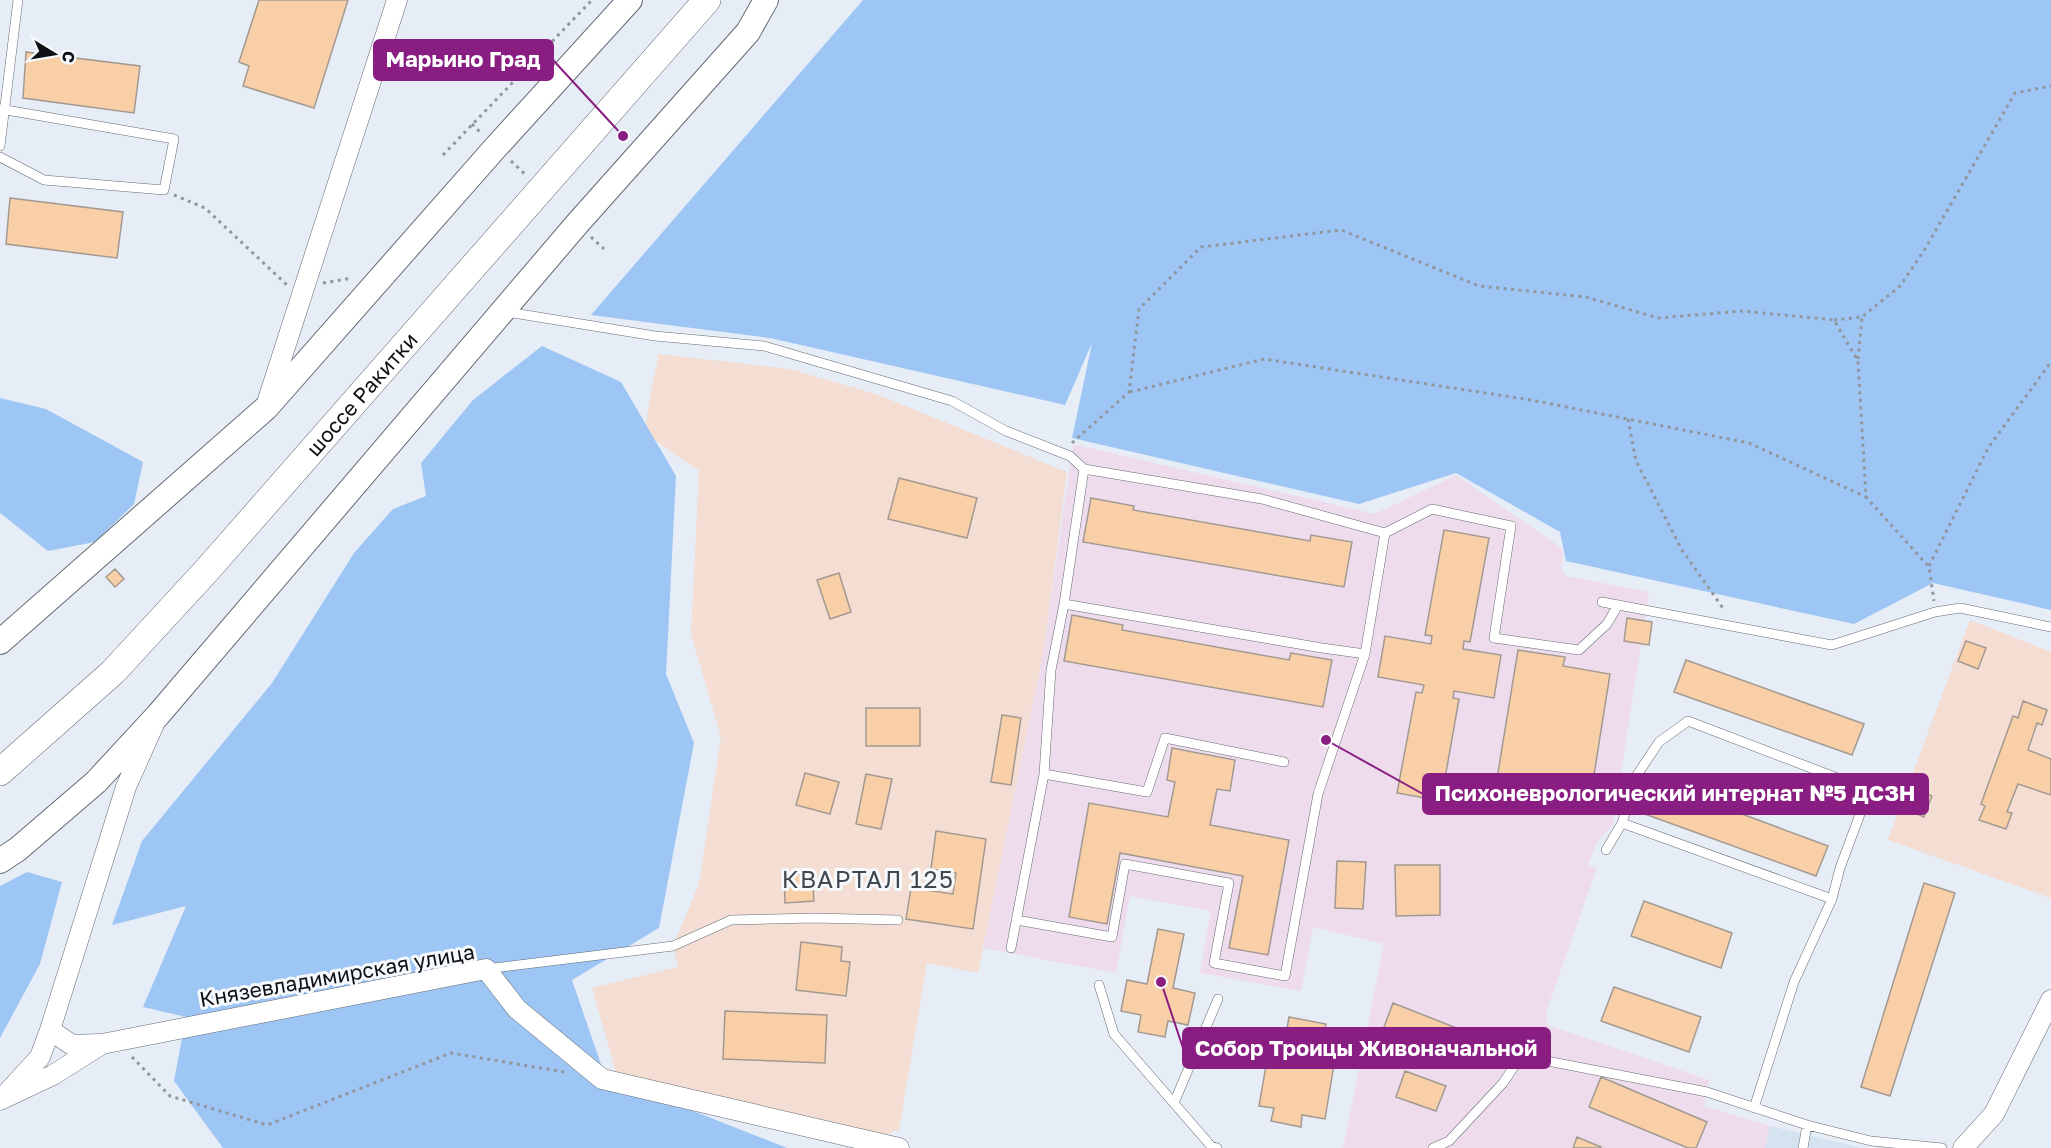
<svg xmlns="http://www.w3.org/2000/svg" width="2051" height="1148" font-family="'Golos Text',sans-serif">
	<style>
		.built { fill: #d5e2f0 }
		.education { fill: #f4ddd2 }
		.medical { fill: #eedced }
		.green { fill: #9dc6f5 }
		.building { fill: #f8cfa7; stroke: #a29a92; stroke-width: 1.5 }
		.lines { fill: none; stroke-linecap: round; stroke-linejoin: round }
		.service-casing { stroke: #646a72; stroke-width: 10 }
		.minor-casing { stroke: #646a72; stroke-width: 21 }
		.tertiary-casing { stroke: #646a72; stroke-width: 26 }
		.secondary-casing { stroke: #646a72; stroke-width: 28 }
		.path { stroke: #91969d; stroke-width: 3; stroke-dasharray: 3 4.5; stroke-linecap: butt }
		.service { stroke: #fff; stroke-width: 9 }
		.minor { stroke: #fff; stroke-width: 20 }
		.tertiary { stroke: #fff; stroke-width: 24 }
		.secondary { stroke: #fff; stroke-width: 27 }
		.labels { text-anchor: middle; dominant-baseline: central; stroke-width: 6; stroke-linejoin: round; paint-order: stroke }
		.street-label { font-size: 21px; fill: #0e1013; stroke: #f7fafd }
		.quarter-label { font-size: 24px; letter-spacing: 1.5px; fill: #41474e; stroke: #f7fafd }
		.leader { fill: none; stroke: #891d82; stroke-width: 2 }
		.callout-dot { fill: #891d82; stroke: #f7fafd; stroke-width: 2 }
		.callout { fill: #891d82; stroke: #891d82; stroke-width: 2 }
		.callout-label { font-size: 22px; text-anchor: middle; font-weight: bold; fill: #fff }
	</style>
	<rect width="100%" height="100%" fill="#e6edf6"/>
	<path class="built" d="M1770 1126 1861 1148H1765Z"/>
	<path class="education" d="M659 354 790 369 876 394 1067 472 1043 655 978 973 927 963 899 1129 879 1138 617 1076 592 988 678 967 673 946 699 884 721 737 691 634 699 471 645 433 650 395Z
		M1970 620 2051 652V898L1888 840Z"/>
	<path class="medical" d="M1073 444 1375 514 1456 475 1563 549 1561 569 1566 576 1649 592 1613 825 1597 842 1588 865 1597 868 1546 1012 1548 1025 1709 1080 1704 1106 1770 1126 1765 1148H1343L1384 944 1313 927 1301 991 1200 973 1211 911 1130 896 1116 973 983 948 1043 655Z"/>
	<path class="green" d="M863 0H2051V610L1933 583 1854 624 1566 561 1560 532 1456 473 1359 504 1072 438 1092 343 1065 405 770 338 591 315Z
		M542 346 621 382 676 476 666 674 694 743 659 928 572 980 605 1076 787 1148H223L174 1081 186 1017 143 1007 186 906 112 925 142 841 272 683 354 553 393 509 426 496 421 463 473 400Z
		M0 398 46 409 143 462 134 504 95 542 48 551 0 513Z
		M27 872 62 882 40 964 0 1038V886Z"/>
	<path class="building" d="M259 0H348L314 108 243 86 249 66 239 62Z
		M26 52 140 66 134 113 23 98Z
		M10 198 123 212 117 258 6 244Z
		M899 478 977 498 967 538 888 519Z
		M1091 498 1134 506 1133 510 1310 541 1311 535 1352 542 1344 587 1083 542Z
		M1444 530 1489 538 1470 642 1464 641 1463 649 1501 655 1494 698 1454 691 1453 698 1459 699 1441 801 1397 793 1416 692 1422 693 1424 685 1378 677 1385 636 1431 644 1432 636 1425 635Z
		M115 569 124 579 115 587 106 577Z
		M839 573 851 612 830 619 817 580Z
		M1072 615 1123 625 1122 630 1289 660 1291 653 1332 660 1323 707 1064 661Z
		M1627 618 1652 622 1649 645 1624 641Z
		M1966 641 1986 648 1978 669 1958 661Z
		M1518 650 1565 657 1563 666 1610 674 1589 806 1495 791Z
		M1686 660 1864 724 1852 755 1674 692Z
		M2023 701 2047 710 2042 725 2037 723 2028 750 2051 759V795L2018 784 2007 812 2012 813 2006 829 1979 820 1985 806 1981 804 2013 716 2018 718Z
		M866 708H920V746H866Z
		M1002 715 1021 718 1011 785 991 782Z
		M1172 748 1235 760 1230 791 1217 789 1210 825 1289 840 1268 955 1229 948 1243 876 1120 853 1107 924 1069 917 1089 803 1168 817 1175 782 1167 780Z
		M805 773 839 782 830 814 796 805Z
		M866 774 892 779 881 829 856 824Z
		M1653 781 1828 846 1816 876 1642 813Z
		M1914 789 1932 796 1924 817 1906 809Z
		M936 831 986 839 973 929 906 919 911 888 953 894 956 873 931 869Z
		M1337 861 1366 862 1363 909 1335 908Z
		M1395 865H1440V915L1396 916Z
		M812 873 814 901 785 903 784 875Z
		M1924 883 1955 893 1890 1096 1861 1087Z
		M1644 901 1732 933 1721 968 1631 936Z
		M1158 929 1184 934 1173 988 1195 993 1188 1025 1168 1021 1165 1037 1138 1032 1141 1015 1121 1011 1127 980 1147 984Z
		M801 942 842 947 841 961 850 962 846 996 796 990Z
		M1614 987 1701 1017 1689 1052 1601 1021Z
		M1393 1003 1464 1031 1451 1062 1381 1035Z
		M725 1011 827 1015 825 1063 723 1059Z
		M1289 1017 1326 1024 1322 1044 1337 1046 1325 1119 1302 1115 1301 1127 1271 1121 1274 1108 1259 1106 1271 1037 1285 1040Z
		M1405 1071 1446 1086 1436 1111 1396 1097Z
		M1601 1077 1707 1122 1696 1148H1688L1589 1107Z
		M1577 1137 1601 1147 1600 1148H1573Z"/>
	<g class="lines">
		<defs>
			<path id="service" d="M0 109 174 139 164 190 44 180 0 157
				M0 146 18 0
				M507 312 655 336 764 346 952 401 1006 431 1070 456 1084 469 1262 499 1385 533 1432 509 1511 526 1494 638 1579 650 1607 624 1618 605
				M1602 602 1832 645 1935 612 1960 608 2051 627
				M1064 604 1322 648 1365 654
				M1044 774 1147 792 1165 738 1284 762
				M1622 823 1832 899
				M1606 850 1622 823 1637 775 1659 742 1688 721 1869 790 1840 868 1832 899 1794 982 1754 1108
				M1016 920 1112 937 1125 864 1229 883 1214 963 1285 976 1318 794 1365 654 1385 533
				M1011 948 1044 774 1051 670 1064 604 1084 469
				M486 969 673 946 731 920 814 918 898 920
				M1099 985 1114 1034 1211 1146 1217 1148
				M1511 1054 1707 1092 1807 1125 1871 1141 1942 1148
				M1174 1103 1218 999
				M1433 1148 1449 1141 1503 1083 1521 1056
				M1803 1148 1807 1125"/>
			<path id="minor" d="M266 406 397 0
				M50 1030 72 1045 99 1044
				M8 1092 40 1057 50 1030 126 787 154 724
				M0 1100 53 1075 102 1044 486 969 517 1009 602 1079 899 1148
				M1963 1148 1994 1114 2051 1000"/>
			<path id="tertiary" d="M0 642 266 408 496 147 630 0
				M0 861 18 849 96 782 158 715 577 224 748 32 766 0"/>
			<g id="secondary">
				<path id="s1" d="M0 772 113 672 208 569 707 0"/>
			</g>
		</defs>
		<use href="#service" class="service-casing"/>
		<use href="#minor" class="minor-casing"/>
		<use href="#tertiary" class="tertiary-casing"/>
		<use href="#secondary" class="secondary-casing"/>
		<path class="path" d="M472 124 482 134
			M443 155 592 0
			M511 161 526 175
			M174 195 205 208 287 285
			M591 237 604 249
			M323 283 352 278
			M1834 320 1862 317 1900 286 1925 249 2015 93 2051 86
			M1858 359 1862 318
			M1130 392 1264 359 1531 400 1749 443 1866 497
			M1628 419 1636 461 1682 550 1725 611
			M1072 443 1129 392 1139 309 1201 247 1341 230 1479 286 1586 297 1658 318 1743 311 1834 320 1858 361 1866 497 1929 567 1934 601
			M1929 566 1988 448 2051 362
			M132 1057 170 1096 267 1125 451 1053 564 1072"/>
		<use href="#service" class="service"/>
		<use href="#minor" class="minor"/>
		<use href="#tertiary" class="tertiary"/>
		<use href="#secondary" class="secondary"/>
	</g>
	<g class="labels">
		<g class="street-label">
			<text stroke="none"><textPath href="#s1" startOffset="524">шоссе Ракитки</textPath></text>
			<text transform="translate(337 975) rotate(-10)">Князевладимирская улица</text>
		</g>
		<g class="quarter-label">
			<text x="868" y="878">КВАРТАЛ 125</text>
		</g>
	</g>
	<path class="leader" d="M623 136L553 60M1326 740L1423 794M1161 982L1183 1048"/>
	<g class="callout-dot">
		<circle cx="623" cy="136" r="6"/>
		<circle cx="1326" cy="740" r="6"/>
		<circle cx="1161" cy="982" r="6"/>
	</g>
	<g class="callout">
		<rect x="374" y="40" width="179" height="40" rx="6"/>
		<rect x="1423" y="774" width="505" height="40" rx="6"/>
		<rect x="1183" y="1028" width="367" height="40" rx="6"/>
	</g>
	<g class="callout-label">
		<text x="463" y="67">Марьино Град</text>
		<text x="1675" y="801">Психоневрологический интернат №5 ДСЗН</text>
		<text x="1366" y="1056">Собор Троицы Живоначальной</text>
	</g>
	<g transform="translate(54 54) rotate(101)" stroke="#f7fafd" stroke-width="4.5" paint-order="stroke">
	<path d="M0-4.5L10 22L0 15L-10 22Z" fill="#0e1013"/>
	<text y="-9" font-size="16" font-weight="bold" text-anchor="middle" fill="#0e1013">С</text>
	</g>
</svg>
